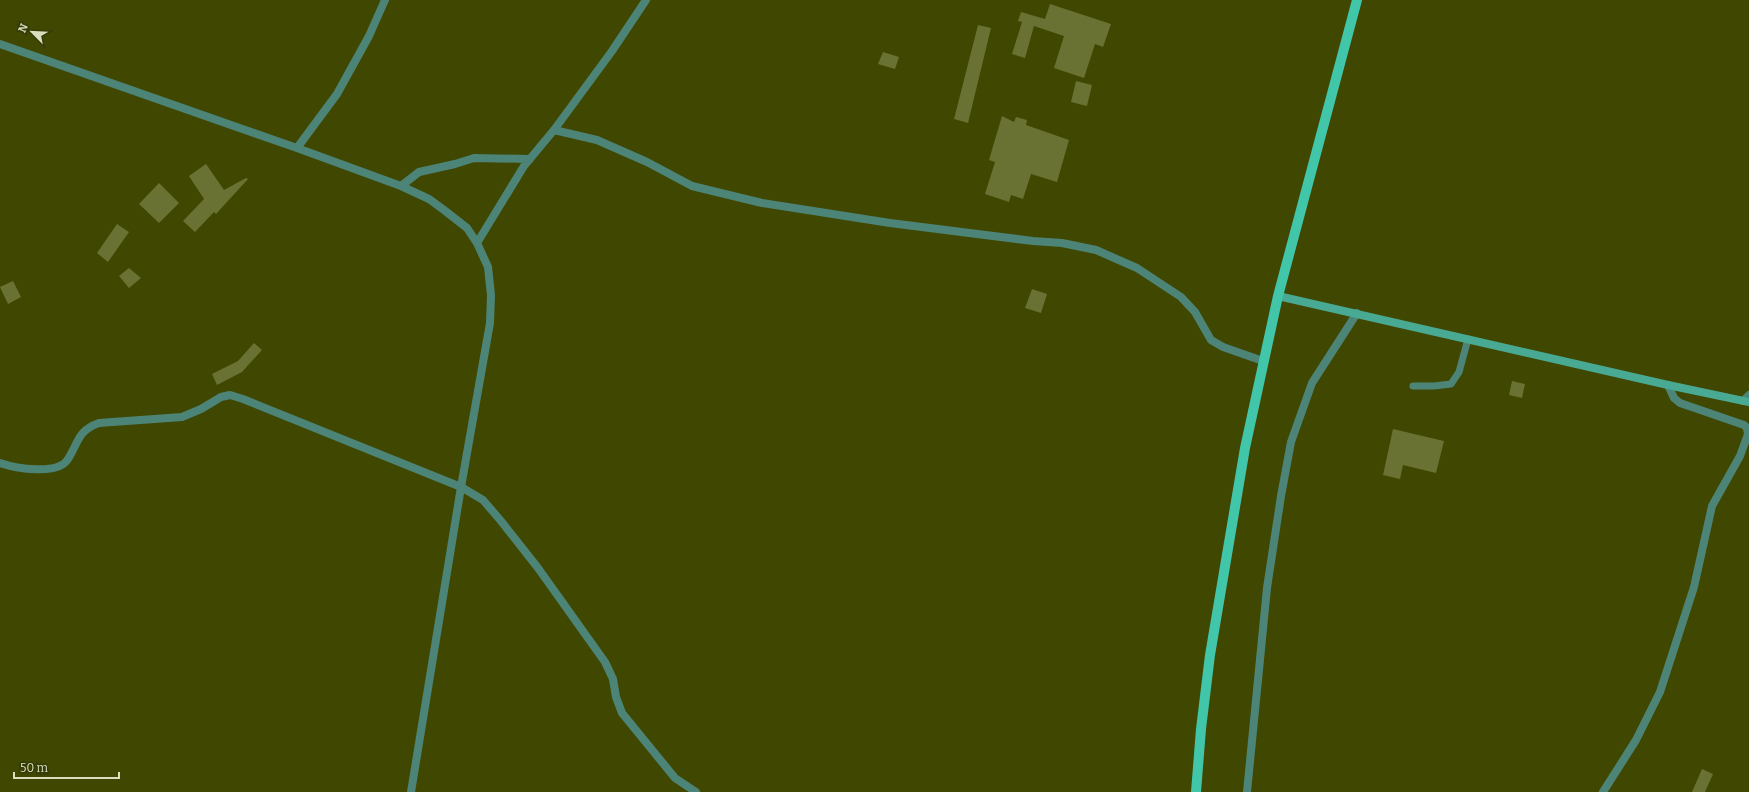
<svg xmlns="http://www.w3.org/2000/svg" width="1749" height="792" font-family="Bitter,serif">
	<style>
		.building { fill: #697232 }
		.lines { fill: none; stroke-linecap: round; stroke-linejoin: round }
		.lane { stroke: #4c8577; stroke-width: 7 }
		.street { stroke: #4c8577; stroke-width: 8 }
		.secondary { stroke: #49aa94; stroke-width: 8 }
		.primary { stroke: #41c6aa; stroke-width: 10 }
	</style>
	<rect width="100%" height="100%" fill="#404700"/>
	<path class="building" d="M1050 4 1111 24 1103 47 1095 44 1084 78 1054 68 1064 36 1034 26 1025 58 1012 54 1022 22 1018 21 1021 12 1045 19Z
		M978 25 991 28 968 123 954 119Z
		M883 52 899 57 895 69 878 64Z
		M1076 81 1092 85 1087 106 1071 102Z
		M1002 116 1014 122 1016 117 1027 120 1026 125 1069 140 1057 182 1031 174 1023 199 1011 195 1009 202 985 194 995 162 989 160Z
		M206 164 224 190 246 178 248 179 216 214 214 212 195 232 183 221 204 199 189 176Z
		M159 183 179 203 159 223 139 204Z
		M117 224 129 232 108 262 97 253Z
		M129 268 141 278 129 288 119 276Z
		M13 281 21 297 8 304 0 287Z
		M1032 289 1047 294 1041 313 1025 308Z
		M254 343 262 350 242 372 217 385 212 374 238 361Z
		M1512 381 1525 384 1522 398 1509 395Z
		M1393 429 1444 441 1436 473 1403 465 1400 479 1383 475Z
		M1702 769 1713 774 1705 792H1692Z"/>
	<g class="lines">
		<path class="lane" d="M1413 386H1434L1451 384 1459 372 1468 339"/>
		<path class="street" d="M0 44 297 148 401 186 429 199 444 210 467 228 477 243 488 267 491 295 490 323 461 487 411 792
			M554 130 597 140 647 162 692 186 762 203 890 223 1033 241 1062 243 1096 250 1137 268 1181 297 1195 312 1211 340 1223 347 1263 361
			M297 148 337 94 369 36 385 0
			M401 186 419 172 455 164 474 158 530 159
			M477 243 524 166 554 130 612 51 646 0
			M1743 401 1749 395
			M0 463C15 468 58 476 68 459 79 442 77 431 99 423L182 417 201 409 221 397 230 395 243 399 461 487 483 500 501 521 538 568 605 662 613 679 616 697 622 713 675 778 696 792
			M1247 792 1267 588 1281 496 1291 442 1312 383 1357 313
			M1603 792 1636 740 1660 692 1694 587 1712 506 1740 456 1748 434 1747 428 1744 425 1680 403 1674 398 1668 385"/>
		<path class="secondary" d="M1278 296 1668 385 1749 402"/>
		<path class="primary" d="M1196 792 1201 729 1210 655 1245 448 1278 296 1357 0"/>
	</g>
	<g transform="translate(32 32) rotate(294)" stroke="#363c08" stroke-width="3" paint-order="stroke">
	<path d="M0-3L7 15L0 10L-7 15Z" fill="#d8debe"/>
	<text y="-6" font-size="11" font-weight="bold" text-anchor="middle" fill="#d8debe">N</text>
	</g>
	<path d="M14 772v6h105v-6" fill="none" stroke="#d8debe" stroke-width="2"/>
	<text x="20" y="772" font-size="12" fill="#d8debe" stroke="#363c08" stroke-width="3" paint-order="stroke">50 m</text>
</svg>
